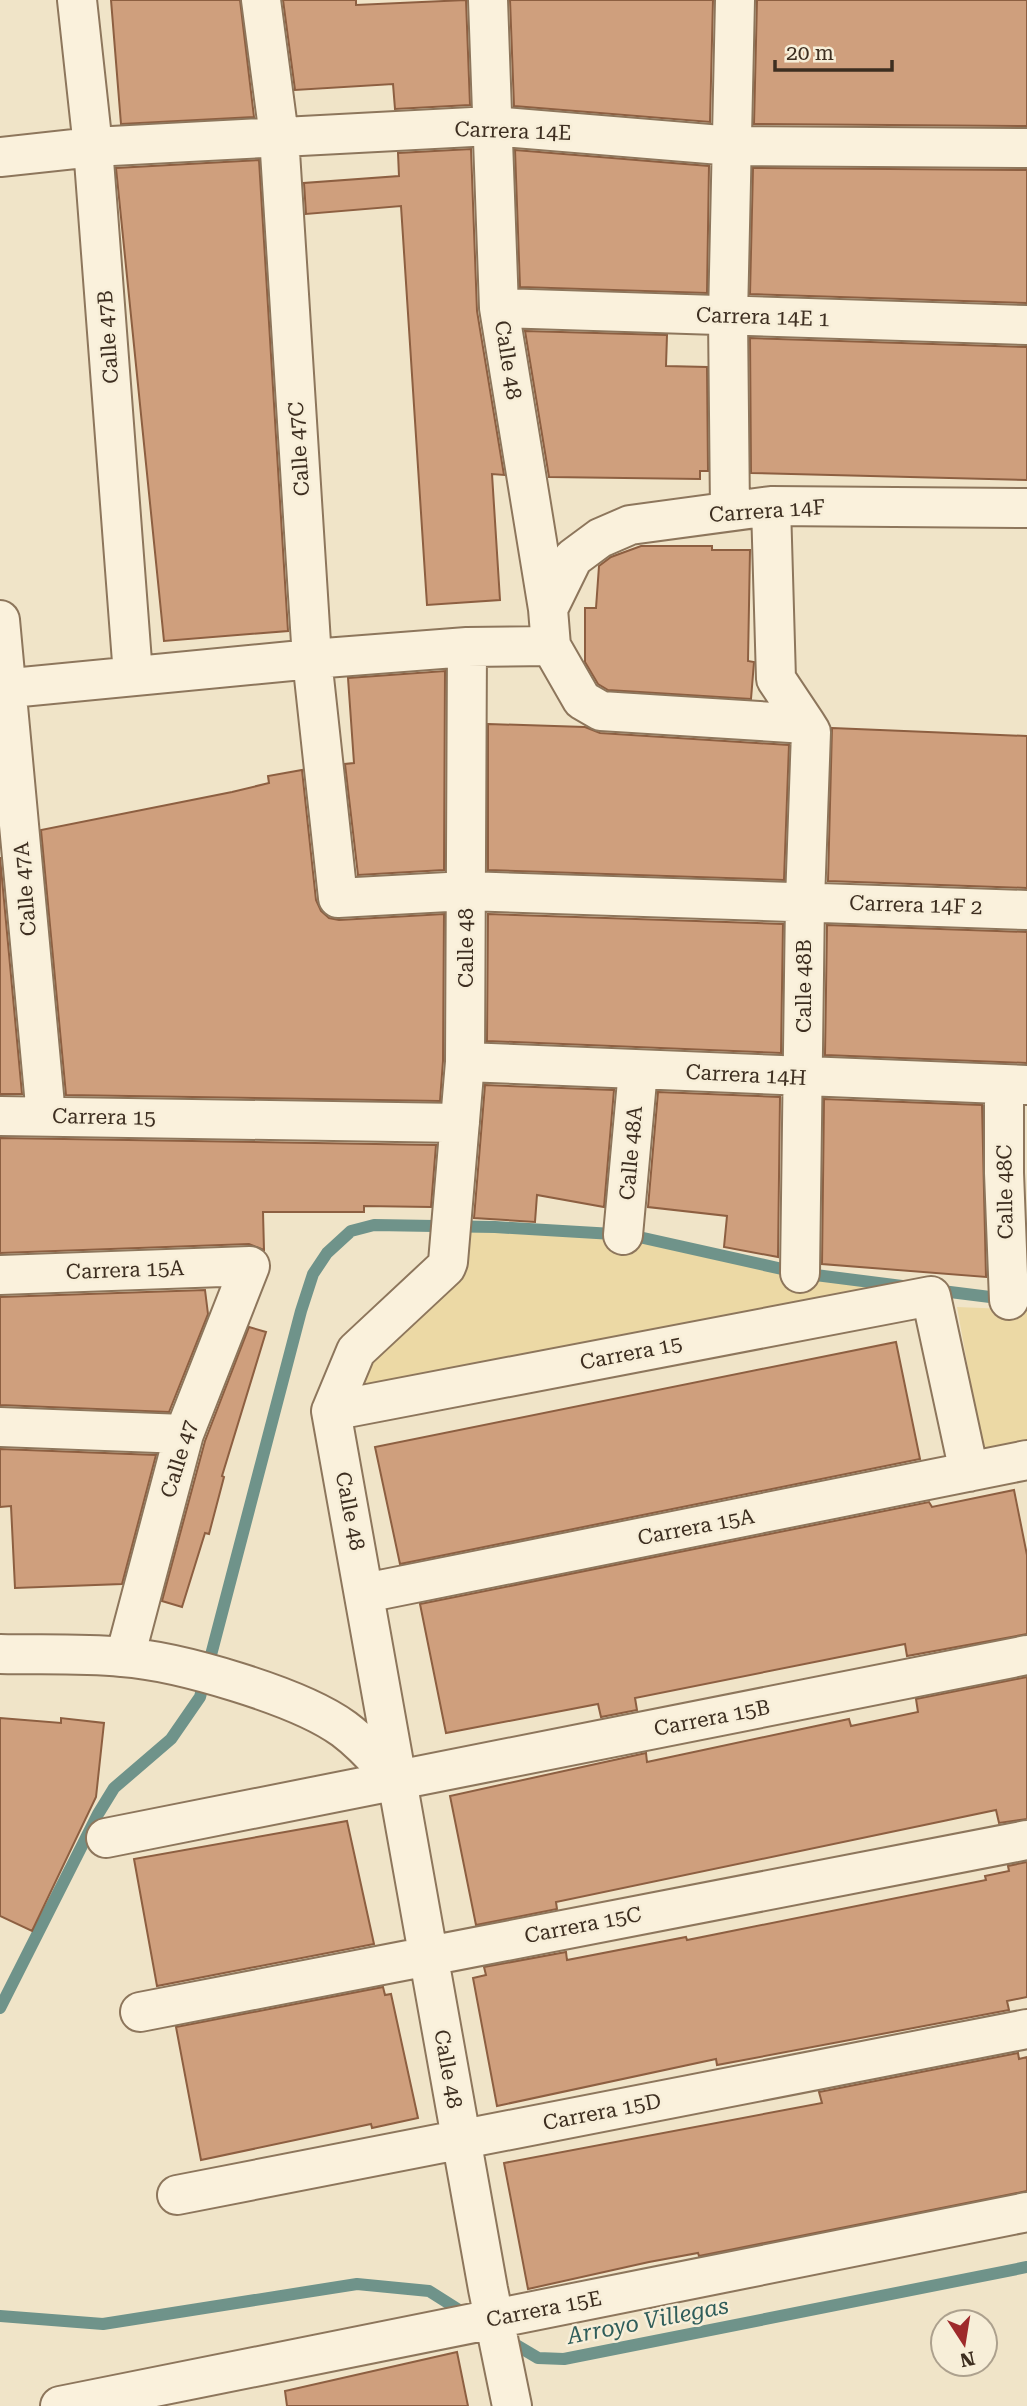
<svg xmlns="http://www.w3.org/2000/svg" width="1027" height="2406" font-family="'Roboto Serif',serif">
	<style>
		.sand { fill: #ecd9a5 }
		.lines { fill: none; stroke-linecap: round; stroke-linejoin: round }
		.stream { stroke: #6f938a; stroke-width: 12 }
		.building { fill: #cf9f7d; stroke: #8d5f41; stroke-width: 2 }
		.minor-casing { stroke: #8d765c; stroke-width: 42 }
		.minor { stroke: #faf1dc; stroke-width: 38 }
		.labels { text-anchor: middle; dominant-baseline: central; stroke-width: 5; stroke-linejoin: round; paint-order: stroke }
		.street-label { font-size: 21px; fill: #3d2e20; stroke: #f7eed8 }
		.water-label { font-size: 23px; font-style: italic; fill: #2f5d5a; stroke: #f7eed8 }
	</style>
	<rect width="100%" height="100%" fill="#f0e4c8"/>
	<path class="sand" d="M456 1231 630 1239 807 1278 911 1291 341 1405Z
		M957 1307 1027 1310V1448L984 1457Z"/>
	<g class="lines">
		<path class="stream" d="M934 1290 1006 1299
			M0 2008 98 1814 114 1788 171 1739 200 1697 301 1311 313 1274 327 1253 351 1231 374 1225 495 1227 630 1235 800 1273 902 1286
			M0 2316 103 2324 357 2284 429 2291 467 2315
			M506 2339 538 2358 564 2359 1027 2267"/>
	</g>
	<path class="building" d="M111 0H240L254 117 121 124Z
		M283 0H356V5L466 0 470 105 395 109 393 84 295 90Z
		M510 0H713L710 122 514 106Z
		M757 0H1027V126L754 124Z
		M471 149 477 311 504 475 492 474 500 600 427 605 401 206 306 214 304 183 399 176 398 153Z
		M515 150 709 166 707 293 520 287Z
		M259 160 288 631 164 641 116 168Z
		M753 168 1027 170V303L750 294Z
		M525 331 667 335 666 366 707 367 708 471H700V479L549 477Z
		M750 338 1027 347V480L751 473Z
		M641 546H712V550H750L748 661 754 662 751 699 608 690 598 684 585 662V608H596L599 566 611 557Z
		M445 671 444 870 358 875 345 764 354 763 348 678Z
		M488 724 585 727 600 733 789 745 784 880 488 870Z
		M832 728 1027 736V888L828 881Z
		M302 770 316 900 321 911 329 918 339 920 444 914 443 1061 440 1101 66 1095 41 830 232 792 269 783 268 776Z
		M0 857 22 1094H0Z
		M488 914 783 924 781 1053 487 1041Z
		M827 925 1027 932V1063L825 1055Z
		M485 1085 614 1090 604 1207 537 1195 535 1222 474 1218Z
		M658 1092 780 1097 778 1257 724 1247 727 1216 648 1207Z
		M824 1099 982 1105 986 1277 822 1264Z
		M0 1138 436 1145 431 1207 364 1206V1212H263L264 1250 249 1244 0 1253Z
		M205 1290 208 1314 169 1412 0 1405V1297Z
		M249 1327 266 1332 222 1476 224 1477 209 1534 205 1533 182 1607 162 1601 205 1441Z
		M896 1342 920 1459 400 1564 375 1447Z
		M0 1449 156 1455 122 1584 15 1588 11 1506 0 1507Z
		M1014 1490 1027 1555V1634L907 1656 905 1644 635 1698 637 1710 601 1717 598 1704 446 1733 420 1604 929 1502 932 1507Z
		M1027 1677V1819L999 1823 996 1810 556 1902 557 1909 476 1925 450 1796 646 1753 647 1762 849 1719 851 1726 918 1712 916 1699Z
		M0 1718 61 1723V1718L104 1723 96 1797 32 1931 0 1916Z
		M347 1821 374 1944 157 1986 134 1859Z
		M1027 1862V1997L1007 2001 1009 2010 717 2065 716 2059 497 2106 473 1978 486 1975 484 1967 566 1952 567 1960 686 1937 687 1940 986 1880 985 1876 1009 1871 1008 1866Z
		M383 1987 385 1995 391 1994 418 2118 372 2128 371 2124 201 2160 176 2027Z
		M1018 2053 1019 2059 1027 2057V2191L699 2256 698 2253 649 2262 528 2289 504 2163 822 2103 819 2092Z
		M457 2352 468 2406H287L285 2391Z"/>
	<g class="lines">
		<defs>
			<path id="minor" d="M77 0 93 147 133 675
				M261 0 279 136 312 659 338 898 466 891 1027 910
				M488 0 499 308 548 609 551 646 582 700 601 711 806 724 811 732 805 901 800 1273
				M0 157 93 147 491 126 733 146 1027 148
				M499 308 1027 325
				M771 506 776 679 806 724
				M730 511 728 317 735 0
				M548 609 573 558 600 538 630 525 771 506 1027 508
				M0 620 46 1116
				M467 647 465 1062 448 1262 446 1267 356 1351 331 1411 488 2289 512 2406
				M0 689 312 659 467 647 551 646
				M465 1062 1027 1085
				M1004 1084V1173L1009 1300
				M0 1116 460 1123
				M623 1235 638 1070
				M0 1275 250 1266 184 1434 125 1657
				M331 1411 931 1296 969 1472
				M0 1427 184 1434
				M365 1593 1027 1460
				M0 1654C41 1655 82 1653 122 1657 178 1661 299 1696 344 1729 364 1744 380 1762 396 1782
				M106 1838 1027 1655
				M140 2012 1027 1840
				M177 2195 1027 2029
				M60 2406 1027 2212"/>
		</defs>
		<use href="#minor" class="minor-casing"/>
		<use href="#minor" class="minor"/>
	</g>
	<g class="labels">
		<g class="street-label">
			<text transform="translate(513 131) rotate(2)">Carrera 14E</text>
			<text transform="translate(763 317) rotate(2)">Carrera 14E 1</text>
			<text transform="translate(108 337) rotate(-94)">Calle 47B</text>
			<text transform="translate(508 360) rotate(81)">Calle 48</text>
			<text transform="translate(299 449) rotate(-94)">Calle 47C</text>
			<text transform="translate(767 511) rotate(-4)">Carrera 14F</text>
			<text transform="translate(25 889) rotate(-95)">Calle 47A</text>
			<text transform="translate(916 905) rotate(2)">Carrera 14F 2</text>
			<text transform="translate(466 948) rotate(-90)">Calle 48</text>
			<text transform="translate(804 986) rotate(-90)">Calle 48B</text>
			<text transform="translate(746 1075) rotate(3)">Carrera 14H</text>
			<text transform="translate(104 1117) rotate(1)">Carrera 15</text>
			<text transform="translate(631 1153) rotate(-85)">Calle 48A</text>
			<text transform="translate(1005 1192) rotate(-91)">Calle 48C</text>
			<text transform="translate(125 1270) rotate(-2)">Carrera 15A</text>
			<text transform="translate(631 1353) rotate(-11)">Carrera 15</text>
			<text transform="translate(179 1459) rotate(-73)">Calle 47</text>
			<text transform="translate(350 1511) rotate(79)">Calle 48</text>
			<text transform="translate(696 1527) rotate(-11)">Carrera 15A</text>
			<text transform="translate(712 1718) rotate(-11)">Carrera 15B</text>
			<text transform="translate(583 1925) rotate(-11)">Carrera 15C</text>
			<text transform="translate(448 2069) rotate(80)">Calle 48</text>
			<text transform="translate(602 2112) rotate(-11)">Carrera 15D</text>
			<text transform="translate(544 2309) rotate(-11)">Carrera 15E</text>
		</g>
		<g class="water-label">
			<text transform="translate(648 2321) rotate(-11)">Arroyo Villegas</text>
		</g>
	</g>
	<g transform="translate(964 2343) rotate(168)"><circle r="33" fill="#f7eed8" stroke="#ada18e" stroke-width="2"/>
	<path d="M0-5L12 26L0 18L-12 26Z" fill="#9e2a2b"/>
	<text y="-10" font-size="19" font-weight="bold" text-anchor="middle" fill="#3d2e20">N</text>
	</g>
	<path d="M775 60v10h117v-10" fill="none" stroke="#3d2e20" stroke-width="3.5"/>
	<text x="786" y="60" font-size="21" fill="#3d2e20" stroke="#f7eed8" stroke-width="5" paint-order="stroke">20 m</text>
</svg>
